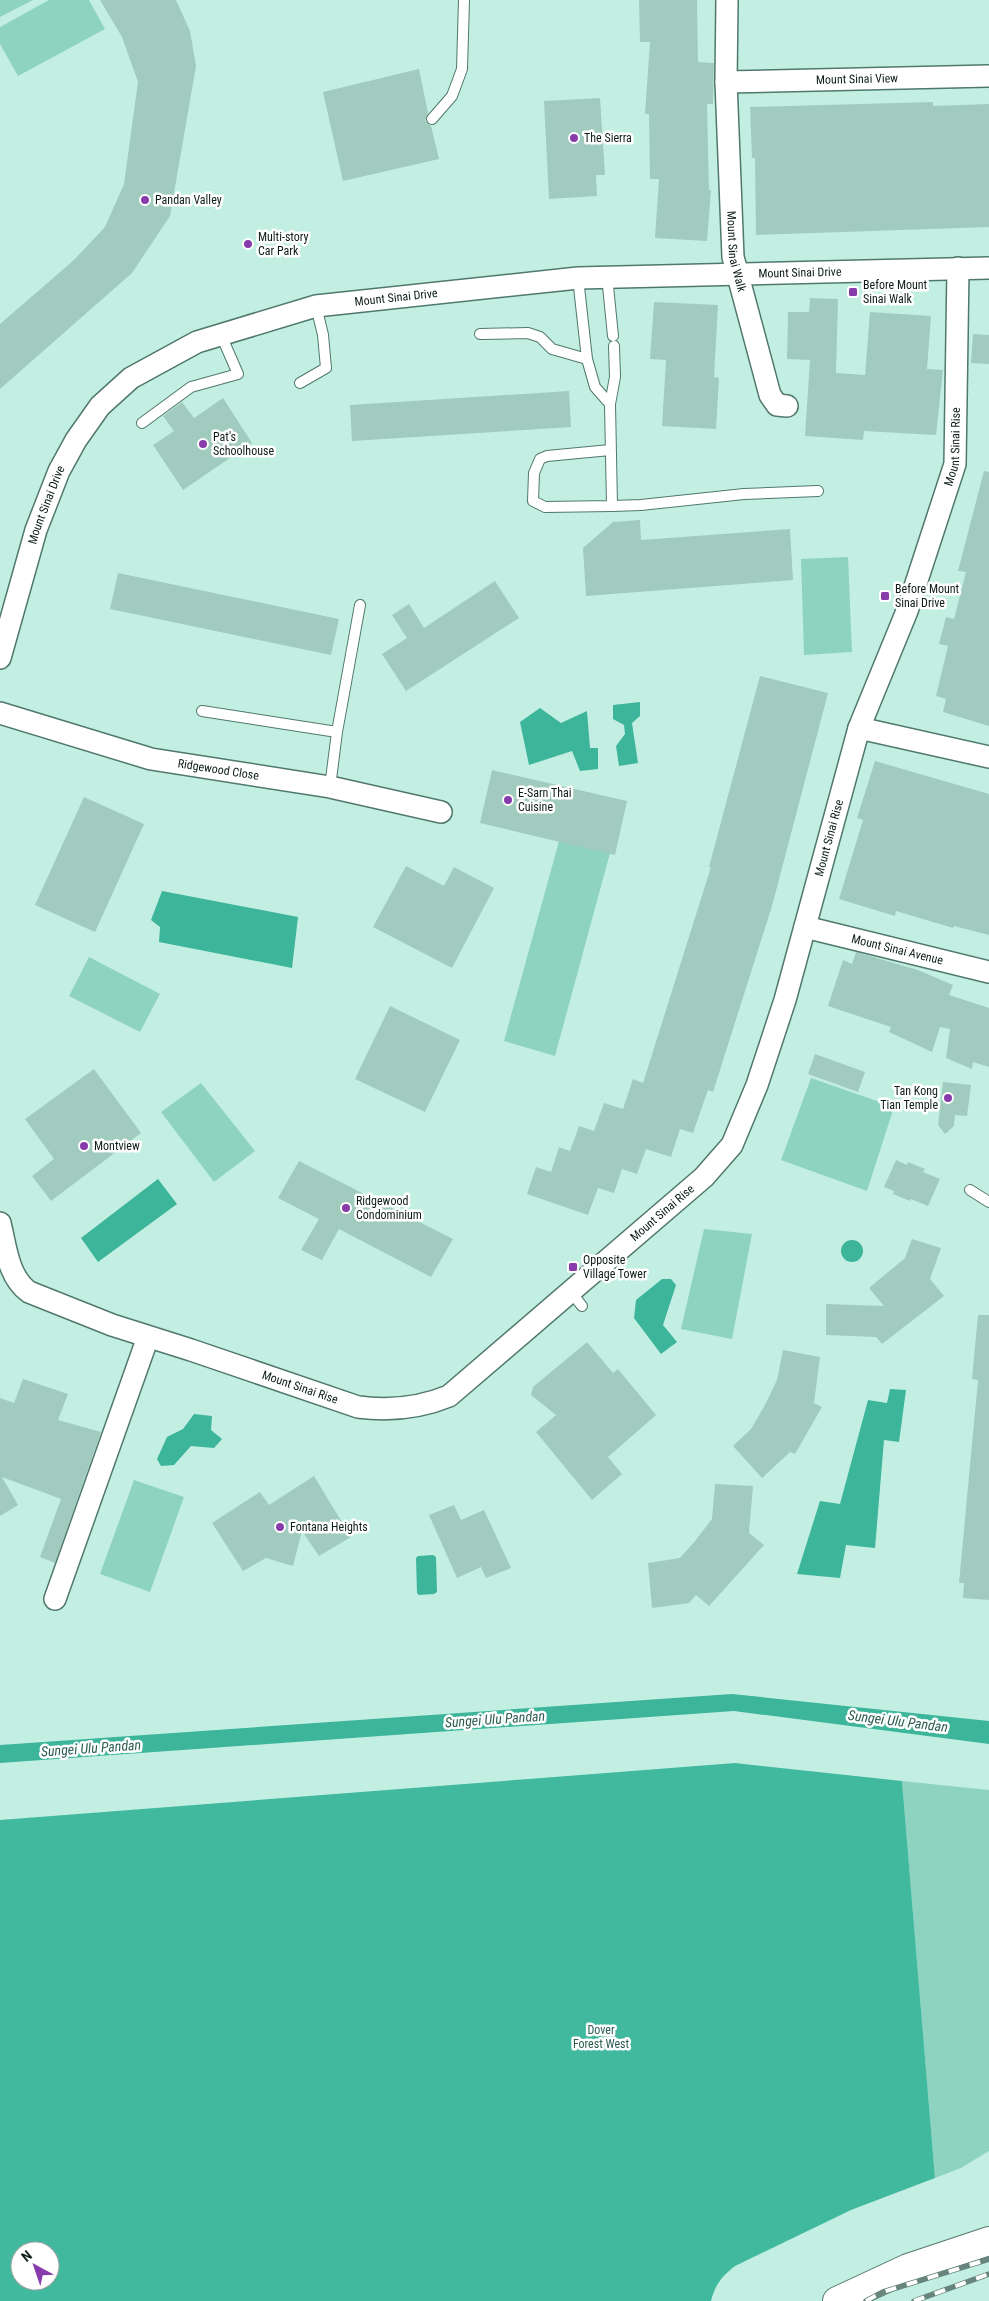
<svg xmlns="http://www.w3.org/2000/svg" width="989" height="2301" font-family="'Roboto Condensed',sans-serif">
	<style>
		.green { fill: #8ed3c0 }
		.forest { fill: #41b99f; fill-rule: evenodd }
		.water { fill: #3cb59b }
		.building { fill: #a1cbbf }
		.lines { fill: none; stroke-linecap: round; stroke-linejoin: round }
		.lane-casing { stroke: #50786d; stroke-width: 12 }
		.street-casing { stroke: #50786d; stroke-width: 24 }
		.primary-casing { stroke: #50786d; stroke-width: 30 }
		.lane { stroke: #fff; stroke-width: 10 }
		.street { stroke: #fff; stroke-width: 21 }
		.primary { stroke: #fff; stroke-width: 28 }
		.rail-casing { stroke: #67857c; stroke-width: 5.5 }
		.rail { stroke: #fff; stroke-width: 4; stroke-dasharray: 11; stroke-linecap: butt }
		.poi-dot { fill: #883bab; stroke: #fff; stroke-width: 2 }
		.labels { text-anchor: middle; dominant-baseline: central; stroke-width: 5; stroke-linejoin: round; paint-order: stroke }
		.street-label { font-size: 12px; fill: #0d1d19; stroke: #fff }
		.poi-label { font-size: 12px; fill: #0d1d19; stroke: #fff; text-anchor: start }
		.park-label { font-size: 12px; fill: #2c5d51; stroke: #fff }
		.water-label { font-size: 14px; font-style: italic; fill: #2c5d51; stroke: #fff }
	</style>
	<rect width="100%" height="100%" fill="#c3efe2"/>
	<path class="green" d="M0 0H33L0 17Z
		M49 0H89L105 29 18 76 0 44V27Z
		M848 557 852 652 804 655 801 559Z
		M559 841 610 853 555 1056 504 1041Z
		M89 957 160 994 140 1032 69 996Z
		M811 1078 894 1107 867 1191 781 1160Z
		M201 1083 255 1151 214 1182 161 1112Z
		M704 1229 752 1234 732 1339 681 1329Z
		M134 1480 184 1497 150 1592 100 1574Z
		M902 1781 989 1790V2151L961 2168 935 2178Z"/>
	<path class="forest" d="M735 1763 902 1781 935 2178 851 2210 735 2266C722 2276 715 2285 711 2301H0V1820ZM20 2251H50V2281H20Z"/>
	<path class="water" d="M640 702V716L632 723 638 763 619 766 616 746 625 734 624 725 613 719V705Z
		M540 708 561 723 587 711 590 748H598V769L580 771 572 751 529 765 520 722Z
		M162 891 298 917 292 968 159 942 160 927 151 920Z
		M158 1179 177 1204 98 1262 81 1238Z
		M841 1251a11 11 0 1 1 22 0a11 11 0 1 1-22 0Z
		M662 1279H671L676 1285 663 1325 677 1342 661 1354 634 1318 636 1300Z
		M890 1389 906 1390 899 1442 884 1440 875 1548 846 1545 840 1578 797 1574 820 1501 840 1504 868 1400 887 1403Z
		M194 1414 212 1416 211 1430 222 1439 214 1448 191 1446 174 1465 161 1466 157 1459 167 1437 183 1429Z
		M433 1555 436 1557 437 1592 434 1594 419 1595 417 1593 416 1558 418 1556Z
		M732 1694 989 1721V1744L734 1711 0 1763V1745Z"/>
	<path class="building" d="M100 0H176L190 31 196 66 170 216 132 273 0 389V324L74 260 105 227 124 184 138 82 122 37Z
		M639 0H697L698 62 714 63 713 104H707L709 190H711L707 241 655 238 659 179H650L649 114H645L650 42H640Z
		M419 69 428 113 425 121 431 126 439 159 343 181 323 92Z
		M600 98 605 175H596L597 196 549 199 544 101Z
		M933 102V106L989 104V227L756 235 755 158H752L750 107Z
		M810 298 838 299 836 373 865 375 870 312 931 316 927 369 943 370 936 435 864 431 863 440 805 436 810 360 787 359 788 312H809Z
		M654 302 718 305 714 377 719 378 716 429 662 426 666 360 650 359Z
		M973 334 989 335V364L971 363Z
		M569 391 571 427 352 441 350 405Z
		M223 398 252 443 183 490 153 445 174 431 163 416 182 402 194 418Z
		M984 471 989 472V726L943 712 946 699 936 696 948 646 939 644 946 617 954 619 966 572 958 571Z
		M640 520 641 540 790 529 793 580 586 596 583 548 613 522Z
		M118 573 339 619 331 655 110 609Z
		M495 581 519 618 406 691 382 654 407 638 392 615 409 604 424 628Z
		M760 676 828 693 772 906 713 1092 708 1090 693 1133 680 1129 671 1157 646 1149 637 1174 622 1169 614 1193 598 1188 588 1215 527 1194 536 1167 551 1172 559 1147 570 1151 579 1126 594 1131 604 1103 623 1109 633 1079 643 1083 711 867H709Z
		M875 761 989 794V935L954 926 953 928 896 911 895 916 839 899 863 820 857 818Z
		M492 770 627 801 615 855 480 823Z
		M84 797 144 824 95 932 35 905Z
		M406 866 444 886 454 867 494 888 452 968 373 927Z
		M856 952 918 970 953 985 949 995 989 1008V1067L973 1062 972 1069 946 1058 950 1029 940 1027 932 1052 889 1032 891 1027 828 1006 843 960 852 964Z
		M390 1006 460 1040 425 1112 355 1079Z
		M815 1054 865 1072 858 1092 808 1074Z
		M94 1069 141 1133 51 1201 32 1176 54 1159 25 1119Z
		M943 1082 971 1085 967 1116 955 1115 954 1126 945 1134 938 1125Z
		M896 1160 907 1165 908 1162 925 1169 923 1172 940 1179 928 1206 911 1199 910 1201 893 1194 894 1191 884 1187Z
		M299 1161 453 1239 431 1277 339 1229 322 1260 301 1250 319 1219 278 1198Z
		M912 1239 941 1248 930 1279 944 1296 882 1344 876 1337 826 1335V1304L884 1306 869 1288 905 1258Z
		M978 1315H989V1600L963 1598 964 1583H959L978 1380 972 1379Z
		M587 1342 613 1373 618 1369 656 1415 608 1457 622 1474 592 1500 536 1432 556 1415 531 1395 533 1387Z
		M783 1350 820 1357 814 1403 822 1407 795 1454 790 1452 762 1478 733 1446 751 1429 765 1405 777 1380Z
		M23 1379 68 1394 58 1420 101 1432 55 1563 40 1557 61 1499 2 1477 18 1505 0 1516V1398L14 1403Z
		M314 1476 351 1537 319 1556 302 1531 293 1566 266 1558 243 1571 212 1523 260 1492 269 1505Z
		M715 1484 753 1486 749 1533 764 1545 709 1606 696 1595 689 1603 652 1608 648 1563 680 1558 695 1541 712 1519Z
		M454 1505 461 1520 484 1510 511 1568 486 1578 481 1567 457 1578 429 1515Z"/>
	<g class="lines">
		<defs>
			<path id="lane" d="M432 119 452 96 462 69 464 0
				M607 276 613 336
				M578 278 587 359 595 387 610 404
				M480 334 528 333 540 337 552 349 587 359
				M300 383 326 368 323 335 316 306
				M142 423 191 387 238 374 221 335
				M610 450 547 456 540 459 534 473 533 501 545 507 612 506 641 505 744 494 818 491
				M612 506 610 404 615 377 614 346
				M202 711 337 732
				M330 787 337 732 360 605
				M970 1190 989 1202
				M571 1292 582 1306"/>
			<g id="street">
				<path id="s1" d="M727 0 726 82 733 257 770 395 777 405 787 406"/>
				<path id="s2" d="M726 82 989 76"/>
				<path id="s3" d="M0 658 36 530 59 471 76 440 100 406 131 378 197 342 316 306 578 278 989 268"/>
				<path id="s4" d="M0 713 151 759 330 787 441 812"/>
				<path d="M859 728 989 757"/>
				<path id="s5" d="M805 927 989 972"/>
				<path id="s6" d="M0 1223C6 1247 8 1277 29 1292L112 1325 191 1350 358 1407C389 1411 420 1408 449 1396L704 1177 732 1145 757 1085 785 1000 859 728 907 611 955 464 958 268"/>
				<path d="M55 1599 148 1337"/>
			</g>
			<path id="primary" d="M837 2301 908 2268 989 2241"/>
		</defs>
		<use href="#lane" class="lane-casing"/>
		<use href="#street" class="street-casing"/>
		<use href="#primary" class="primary-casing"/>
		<use href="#lane" class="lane"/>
		<use href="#street" class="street"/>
		<use href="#primary" class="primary"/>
		<defs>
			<path id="rail" d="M866 2301 883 2292 989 2259
				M914 2301 989 2274"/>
		</defs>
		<use href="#rail" class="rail-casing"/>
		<use href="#rail" class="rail"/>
	</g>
	<g class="poi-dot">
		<circle cx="574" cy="138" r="5"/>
		<circle cx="145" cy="200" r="5"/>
		<circle cx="248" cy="244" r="5"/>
		<rect x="848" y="287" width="10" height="10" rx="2.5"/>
		<circle cx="203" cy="444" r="5"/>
		<rect x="880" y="591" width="10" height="10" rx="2.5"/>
		<circle cx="508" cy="800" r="5"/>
		<circle cx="948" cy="1098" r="5"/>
		<circle cx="84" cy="1146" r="5"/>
		<circle cx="346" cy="1208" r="5"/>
		<rect x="568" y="1262" width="10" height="10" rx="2.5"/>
		<circle cx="280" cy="1527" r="5"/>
	</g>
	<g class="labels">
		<g class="street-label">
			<text stroke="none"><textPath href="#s2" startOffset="131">Mount Sinai View</textPath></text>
			<text stroke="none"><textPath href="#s1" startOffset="252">Mount Sinai Walk</textPath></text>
			<text stroke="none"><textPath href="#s3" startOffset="1000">Mount Sinai Drive</textPath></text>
			<text stroke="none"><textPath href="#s3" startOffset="595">Mount Sinai Drive</textPath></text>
			<text stroke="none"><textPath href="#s6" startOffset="1631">Mount Sinai Rise</textPath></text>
			<text stroke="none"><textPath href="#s3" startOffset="160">Mount Sinai Drive</textPath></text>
			<text stroke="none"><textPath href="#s4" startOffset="226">Ridgewood Close</textPath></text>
			<text stroke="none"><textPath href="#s6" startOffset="1219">Mount Sinai Rise</textPath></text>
			<text stroke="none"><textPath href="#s5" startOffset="95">Mount Sinai Avenue</textPath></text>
			<text stroke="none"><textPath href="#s6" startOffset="799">Mount Sinai Rise</textPath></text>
			<text stroke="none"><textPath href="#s6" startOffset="364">Mount Sinai Rise</textPath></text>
		</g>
		<g class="poi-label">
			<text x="584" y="138">The Sierra</text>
			<text x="155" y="200">Pandan Valley</text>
			<text x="258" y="237">Multi-story<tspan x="258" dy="14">Car Park</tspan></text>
			<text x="863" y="285">Before Mount<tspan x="863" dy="14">Sinai Walk</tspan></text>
			<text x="213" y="437">Pat's<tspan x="213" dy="14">Schoolhouse</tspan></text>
			<text x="895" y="589">Before Mount<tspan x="895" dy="14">Sinai Drive</tspan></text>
			<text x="518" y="793">E-Sarn Thai<tspan x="518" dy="14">Cuisine</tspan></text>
			<text x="938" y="1091" text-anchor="end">Tan Kong<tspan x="938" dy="14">Tian Temple</tspan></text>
			<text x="94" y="1146">Montview</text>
			<text x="356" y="1201">Ridgewood<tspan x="356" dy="14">Condominium</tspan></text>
			<text x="583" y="1260">Opposite<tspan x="583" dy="14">Village Tower</tspan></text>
			<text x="290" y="1527">Fontana Heights</text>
		</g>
		<g class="park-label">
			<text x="601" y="2030">Dover<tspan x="601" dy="14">Forest West</tspan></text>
		</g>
		<g class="water-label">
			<text transform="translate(495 1719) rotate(-4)">Sungei Ulu Pandan</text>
			<text transform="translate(898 1721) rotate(7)">Sungei Ulu Pandan</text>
			<text transform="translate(91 1748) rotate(-4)">Sungei Ulu Pandan</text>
		</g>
	</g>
	<g transform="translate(35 2266) rotate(320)"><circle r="24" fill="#ffffff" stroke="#9ea5a3"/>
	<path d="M0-4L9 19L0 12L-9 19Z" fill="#883bab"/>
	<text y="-8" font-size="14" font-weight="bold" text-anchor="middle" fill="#0d1d19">N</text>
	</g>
</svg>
